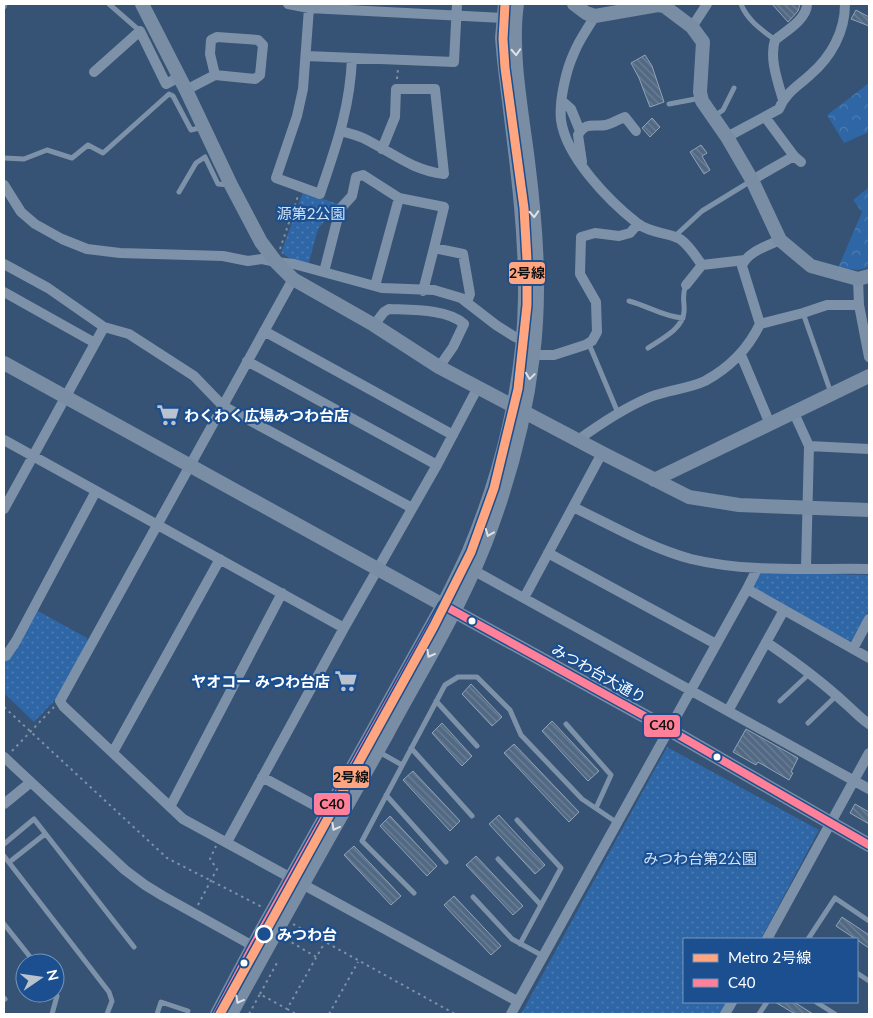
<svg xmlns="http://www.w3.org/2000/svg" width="873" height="1018" font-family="Lato,'Noto Sans JP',sans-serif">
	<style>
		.forest { fill: url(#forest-crowns) }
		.park { fill: url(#park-dots) }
		.building { fill: url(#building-back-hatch); stroke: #92a2b6 }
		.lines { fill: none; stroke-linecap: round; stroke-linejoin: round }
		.path { stroke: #7d92a8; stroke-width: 2; stroke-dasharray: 2.5 4; stroke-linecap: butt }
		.lane { stroke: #7d92a8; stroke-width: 5 }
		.street { stroke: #7d92a8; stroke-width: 10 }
		.secondary { stroke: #798da4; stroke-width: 14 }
		.bus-1-casing { stroke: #1b4f8f; stroke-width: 11 }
		.bus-1 { stroke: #ff8098; stroke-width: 8 }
		.metro-1-casing { stroke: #1b4f8f; stroke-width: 12 }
		.metro-1 { stroke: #ffa680; stroke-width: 9 }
		.oneway { stroke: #dee2e8 }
		.bus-dot { fill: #fff; stroke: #1b4f8f; stroke-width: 2 }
		.stop-dot { fill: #1b4f8f; stroke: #fff; stroke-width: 2.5 }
		.labels { text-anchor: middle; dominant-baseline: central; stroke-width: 4.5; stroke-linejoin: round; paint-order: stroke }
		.park-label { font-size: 15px; fill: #cfe3fa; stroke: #1b4f8f }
		.poi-label { font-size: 15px; font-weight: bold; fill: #fff; stroke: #1b4f8f; text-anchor: start }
		.street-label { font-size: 15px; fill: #fff; stroke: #1b4f8f }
		.stop-label { font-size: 15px; font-weight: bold; fill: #fff; stroke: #1b4f8f; text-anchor: start }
		.line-badge { stroke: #1b4f8f; stroke-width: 2 }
		.pale-badge-label { font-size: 14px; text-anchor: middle; font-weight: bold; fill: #111 }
	</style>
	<defs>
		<pattern id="forest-crowns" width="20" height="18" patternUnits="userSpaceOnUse" patternTransform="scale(1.25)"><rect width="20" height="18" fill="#2f66a5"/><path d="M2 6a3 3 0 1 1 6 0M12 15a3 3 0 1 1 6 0" fill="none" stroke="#4e7db2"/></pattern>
		<pattern id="park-dots" width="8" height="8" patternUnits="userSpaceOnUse" patternTransform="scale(1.25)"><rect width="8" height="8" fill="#2f66a5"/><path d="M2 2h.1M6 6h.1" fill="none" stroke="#4e7db2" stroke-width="1.8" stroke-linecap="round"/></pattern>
		<pattern id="building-back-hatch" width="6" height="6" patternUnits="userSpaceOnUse" patternTransform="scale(1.25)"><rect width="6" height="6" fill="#526984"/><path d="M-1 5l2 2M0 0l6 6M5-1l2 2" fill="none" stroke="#6c8096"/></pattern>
	</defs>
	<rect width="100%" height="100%" fill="#365274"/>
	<path class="forest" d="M869 83V132L844 143 827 115Z
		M869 187V267L858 270 838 268 862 212 853 200Z"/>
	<path class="park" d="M303 192 338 204 318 229 308 266 297 262 281 253Z
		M757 572 869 575V610L852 640 847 642 752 590Z
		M38 611 87 638 88 643 58 697 34 722 4 693V663L33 613Z
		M667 747 819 830 761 939H684V1002H728L721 1014H521Z"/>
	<path class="building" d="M772 4H800L798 11 788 22Z
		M856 10 869 17V26L851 19Z
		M645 55 652 66 664 102 650 107 639 78 631 63Z
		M652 118 660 127 650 137 642 128Z
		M701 145 707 153 702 156 710 170 704 174 690 152Z
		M471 684 502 717 492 726 462 694Z
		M552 721 599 771 588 781 542 731Z
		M442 723 472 756 462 766 432 733Z
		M746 729 798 758 791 772 793 773 789 780 758 762 756 765 733 752Z
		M514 744 579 812 569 822 504 753Z
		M413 771 460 821 450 831 403 780Z
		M855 804 869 812V824L850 813Z
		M499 815 545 865 535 874 489 824Z
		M390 816 437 866 427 876 380 826Z
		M354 846 401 896 391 905 344 855Z
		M476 856 523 906 513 915 466 865Z
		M454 896 501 946 491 955 444 905Z
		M842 917 869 935V948L836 926Z
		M775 1002H794L813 1014H795Z"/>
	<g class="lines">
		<path class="path" d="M397 79 398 69
			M280 249 298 196
			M4 707 167 858 262 907
			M12 751 54 707
			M198 905 217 869 210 859 216 846
			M293 924 455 1014
			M286 939 316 957
			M260 994 278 961
			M287 1009 296 1014
			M249 1014 260 994 287 1009 325 942
			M329 1014 358 962"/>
		<path class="lane" d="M109 4 140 31
			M741 4C747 20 762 30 775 40
			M4 7 5 4
			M669 104 701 98
			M713 117 723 110 734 88
			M4 158 24 159 47 150 72 158 88 145 103 153 169 94 173 96 191 130 203 127
			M179 192 196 163 205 157 218 184 230 185
			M674 237 702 211 751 181
			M629 301C648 306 664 317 683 318
			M803 313 831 393
			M589 344 618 413
			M648 348C660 340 683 329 684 312 685 301 681 297 686 285
			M436 701 477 746
			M780 701 809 674
			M808 723 836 696
			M566 724 611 775 596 808
			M411 748 472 816
			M379 752 402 765
			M386 795 446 862
			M517 820 561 868 520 944
			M4 844 34 819 134 947
			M4 856 109 992 112 1001 107 1014
			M498 859 541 905
			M12 860 45 834
			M414 893 362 841 445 685 458 677H477L510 710 521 735 582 799 616 822
			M473 897 512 939 543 956
			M4 924 35 963
			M808 939 835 898 869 921
			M857 973 869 981
			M4 998 5 999
			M816 1002 835 1014
			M52 1014 57 996
			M157 1014 161 1002 188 1011
			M759 1014 767 1002"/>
		<path class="street" d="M288 4 309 8 503 18
			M309 8 303 89 297 116 276 178 320 194C336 146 350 109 352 58
			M595 16C588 28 579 40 574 53 566 70 559 101 561 120 566 157 609 201 637 223 651 234 668 232 680 239 689 245 696 257 702 265
			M692 27 707 4
			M306 56 454 62 457 4
			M94 72 140 31 166 84 179 77
			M186 90 215 75 255 79 260 75 263 45 258 40 217 37 211 40 210 54 215 75
			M783 100C778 82 769 59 775 40 786 31 807 19 807 4
			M562 101 571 109 580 131
			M765 117 794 156 801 162
			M341 131C348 133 356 135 363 138 392 152 411 170 444 174L435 89H396L395 117 382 149
			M727 137 779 109C785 93 798 86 810 75 831 57 845 32 845 4
			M582 162 578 135C586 121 594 127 606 125 613 123 619 119 625 117L636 131
			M752 180 794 156
			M4 185 21 212 35 224 62 239 87 249 120 253 223 256 248 261 262 259 276 262 294 264 382 288 434 290 461 298 496 325 515 337 522 339
			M4 264 48 288 104 327 129 334 194 376 223 406 412 508
			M324 272 340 209 352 196 356 177 363 175 399 198 444 207 434 248
			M293 279 60 701 63 706 183 819 517 1001
			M858 279 859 305 869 357
			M686 285 702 265 745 260
			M375 286 399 198
			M423 291 434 248 463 254 470 294 467 302
			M4 292 95 343
			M760 324 803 313 827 305H859
			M374 325 384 312 389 309C412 310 448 309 464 324L453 347 439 367
			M264 331 453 435
			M533 355H554L585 345 592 341 597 332 596 302 580 274 581 237 595 233 619 236 630 233 638 224
			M741 355 770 424
			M247 361 437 465
			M794 413 809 446 806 568
			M4 440 344 628
			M578 440C600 424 624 408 650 397 667 390 688 389 705 381 729 368 748 349 760 324L742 266C747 252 767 246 780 240
			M809 446 869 449
			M573 507C611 525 650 548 691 559 749 573 810 568 869 569
			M4 509 104 327
			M548 553 716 644
			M473 570 869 789
			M747 589 869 658
			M524 598 602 453
			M766 642C794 661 821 681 846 704 854 711 860 718 869 724
			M853 649 869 619
			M4 654 6 656 16 641 96 491
			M728 711 784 610
			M113 752 220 559
			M4 757 125 870 145 885 163 896 253 946
			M262 777 329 813
			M4 804 31 782
			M170 807 282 593
			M227 842 344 628 437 465 478 387
			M767 939 869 753
			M511 1014 747 589 757 569
			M725 1014 732 1002"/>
		<path class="secondary" d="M142 4 186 90 231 185 261 242 276 262 293 279 374 325 439 367 602 453 689 497 739 505 869 510
			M574 4 586 13 595 16 658 5 664 6 692 27 703 42 700 92 702 101 727 137 752 180 780 240 811 266 858 279 869 276
			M4 363 668 729 869 845
			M654 480 869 376
			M217 1014 253 946 443 605C452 587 461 569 469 551 502 472 524 383 525 297 526 218 513 139 504 60L502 38 505 4
			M231 1014C282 920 335 827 387 734 423 667 467 597 492 525 512 470 526 414 533 356 541 291 536 225 528 161 522 113 510 51 517 4"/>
		<defs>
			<path id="bus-1" d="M217 1014 253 946 443 605 668 729 869 845"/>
		</defs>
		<use href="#bus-1" class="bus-1-casing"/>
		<use href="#bus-1" class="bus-1"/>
		<defs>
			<path id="metro-1" d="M220 1014 434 626 471 552 494 488 518 389 527 305V260L524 208 505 68 503 39 505 4"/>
		</defs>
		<use href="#metro-1" class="metro-1-casing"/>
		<use href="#metro-1" class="metro-1"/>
	</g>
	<defs><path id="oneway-chevron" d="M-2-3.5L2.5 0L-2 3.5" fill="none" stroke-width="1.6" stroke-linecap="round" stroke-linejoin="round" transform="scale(1.25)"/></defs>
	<g class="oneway">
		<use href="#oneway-chevron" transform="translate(516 52) rotate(87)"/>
		<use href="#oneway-chevron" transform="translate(534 214) rotate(87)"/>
		<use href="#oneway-chevron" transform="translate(530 376) rotate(98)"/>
		<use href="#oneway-chevron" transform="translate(489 533) rotate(112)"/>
		<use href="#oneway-chevron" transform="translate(430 654) rotate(119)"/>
		<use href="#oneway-chevron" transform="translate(335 827) rotate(119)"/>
		<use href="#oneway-chevron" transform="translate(239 1000) rotate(119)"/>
	</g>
	<defs>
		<symbol id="supermarket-bare" viewBox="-9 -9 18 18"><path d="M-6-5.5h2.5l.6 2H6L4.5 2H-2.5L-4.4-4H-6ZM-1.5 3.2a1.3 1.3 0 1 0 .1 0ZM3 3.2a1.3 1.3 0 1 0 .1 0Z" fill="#b9c2ce" stroke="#1b4f8f" stroke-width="2.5" paint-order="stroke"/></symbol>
	</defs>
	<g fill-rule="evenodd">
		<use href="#supermarket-bare" x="152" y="399" width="32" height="32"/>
		<use href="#supermarket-bare" x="330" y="665" width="32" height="32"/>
	</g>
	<g class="bus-dot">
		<circle cx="472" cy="621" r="4.5"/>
		<circle cx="717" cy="757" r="4.5"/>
		<circle cx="244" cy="963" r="4.5"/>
	</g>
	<circle class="stop-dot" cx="264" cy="934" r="8"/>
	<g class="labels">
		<g class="park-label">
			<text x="311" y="213">源第2公園</text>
			<text x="700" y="858">みつわ台第2公園</text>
		</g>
		<g class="poi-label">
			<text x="184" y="415">わくわく広場みつわ台店</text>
			<text x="330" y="681" text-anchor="end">ヤオコー みつわ台店</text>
		</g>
		<g class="street-label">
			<text transform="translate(599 673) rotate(29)">みつわ台大通り</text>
		</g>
		<g class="stop-label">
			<text x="277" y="934">みつわ台</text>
		</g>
	</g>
	<g class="line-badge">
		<rect x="508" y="261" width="38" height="24" rx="5" fill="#ffa680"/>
		<rect x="643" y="714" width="38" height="24" rx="5" fill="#ff8098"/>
		<rect x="332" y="765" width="38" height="24" rx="5" fill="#ffa680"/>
		<rect x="313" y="792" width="38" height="24" rx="5" fill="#ff8098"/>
	</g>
	<g class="pale-badge-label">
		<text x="527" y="278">2号線</text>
		<text x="662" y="730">C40</text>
		<text x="351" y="782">2号線</text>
		<text x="332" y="809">C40</text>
	</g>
	<rect width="873" height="1018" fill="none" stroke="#ffffff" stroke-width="10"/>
	<rect x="683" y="938" width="175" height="65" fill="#1b4f8f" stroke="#7695bc"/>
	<rect x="693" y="954" width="25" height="8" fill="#ffa680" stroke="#7695bc"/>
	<text x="728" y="963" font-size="15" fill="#ffffff">Metro 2号線</text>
	<rect x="693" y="979" width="25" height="8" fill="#ff8098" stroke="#7695bc"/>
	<text x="728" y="988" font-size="15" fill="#ffffff">C40</text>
	<g transform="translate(40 978) rotate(77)"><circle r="24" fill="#1b4f8f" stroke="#7695bc"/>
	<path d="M0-4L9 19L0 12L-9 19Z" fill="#b9c2ce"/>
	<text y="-8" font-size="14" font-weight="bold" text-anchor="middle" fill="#ffffff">N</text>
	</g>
</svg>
